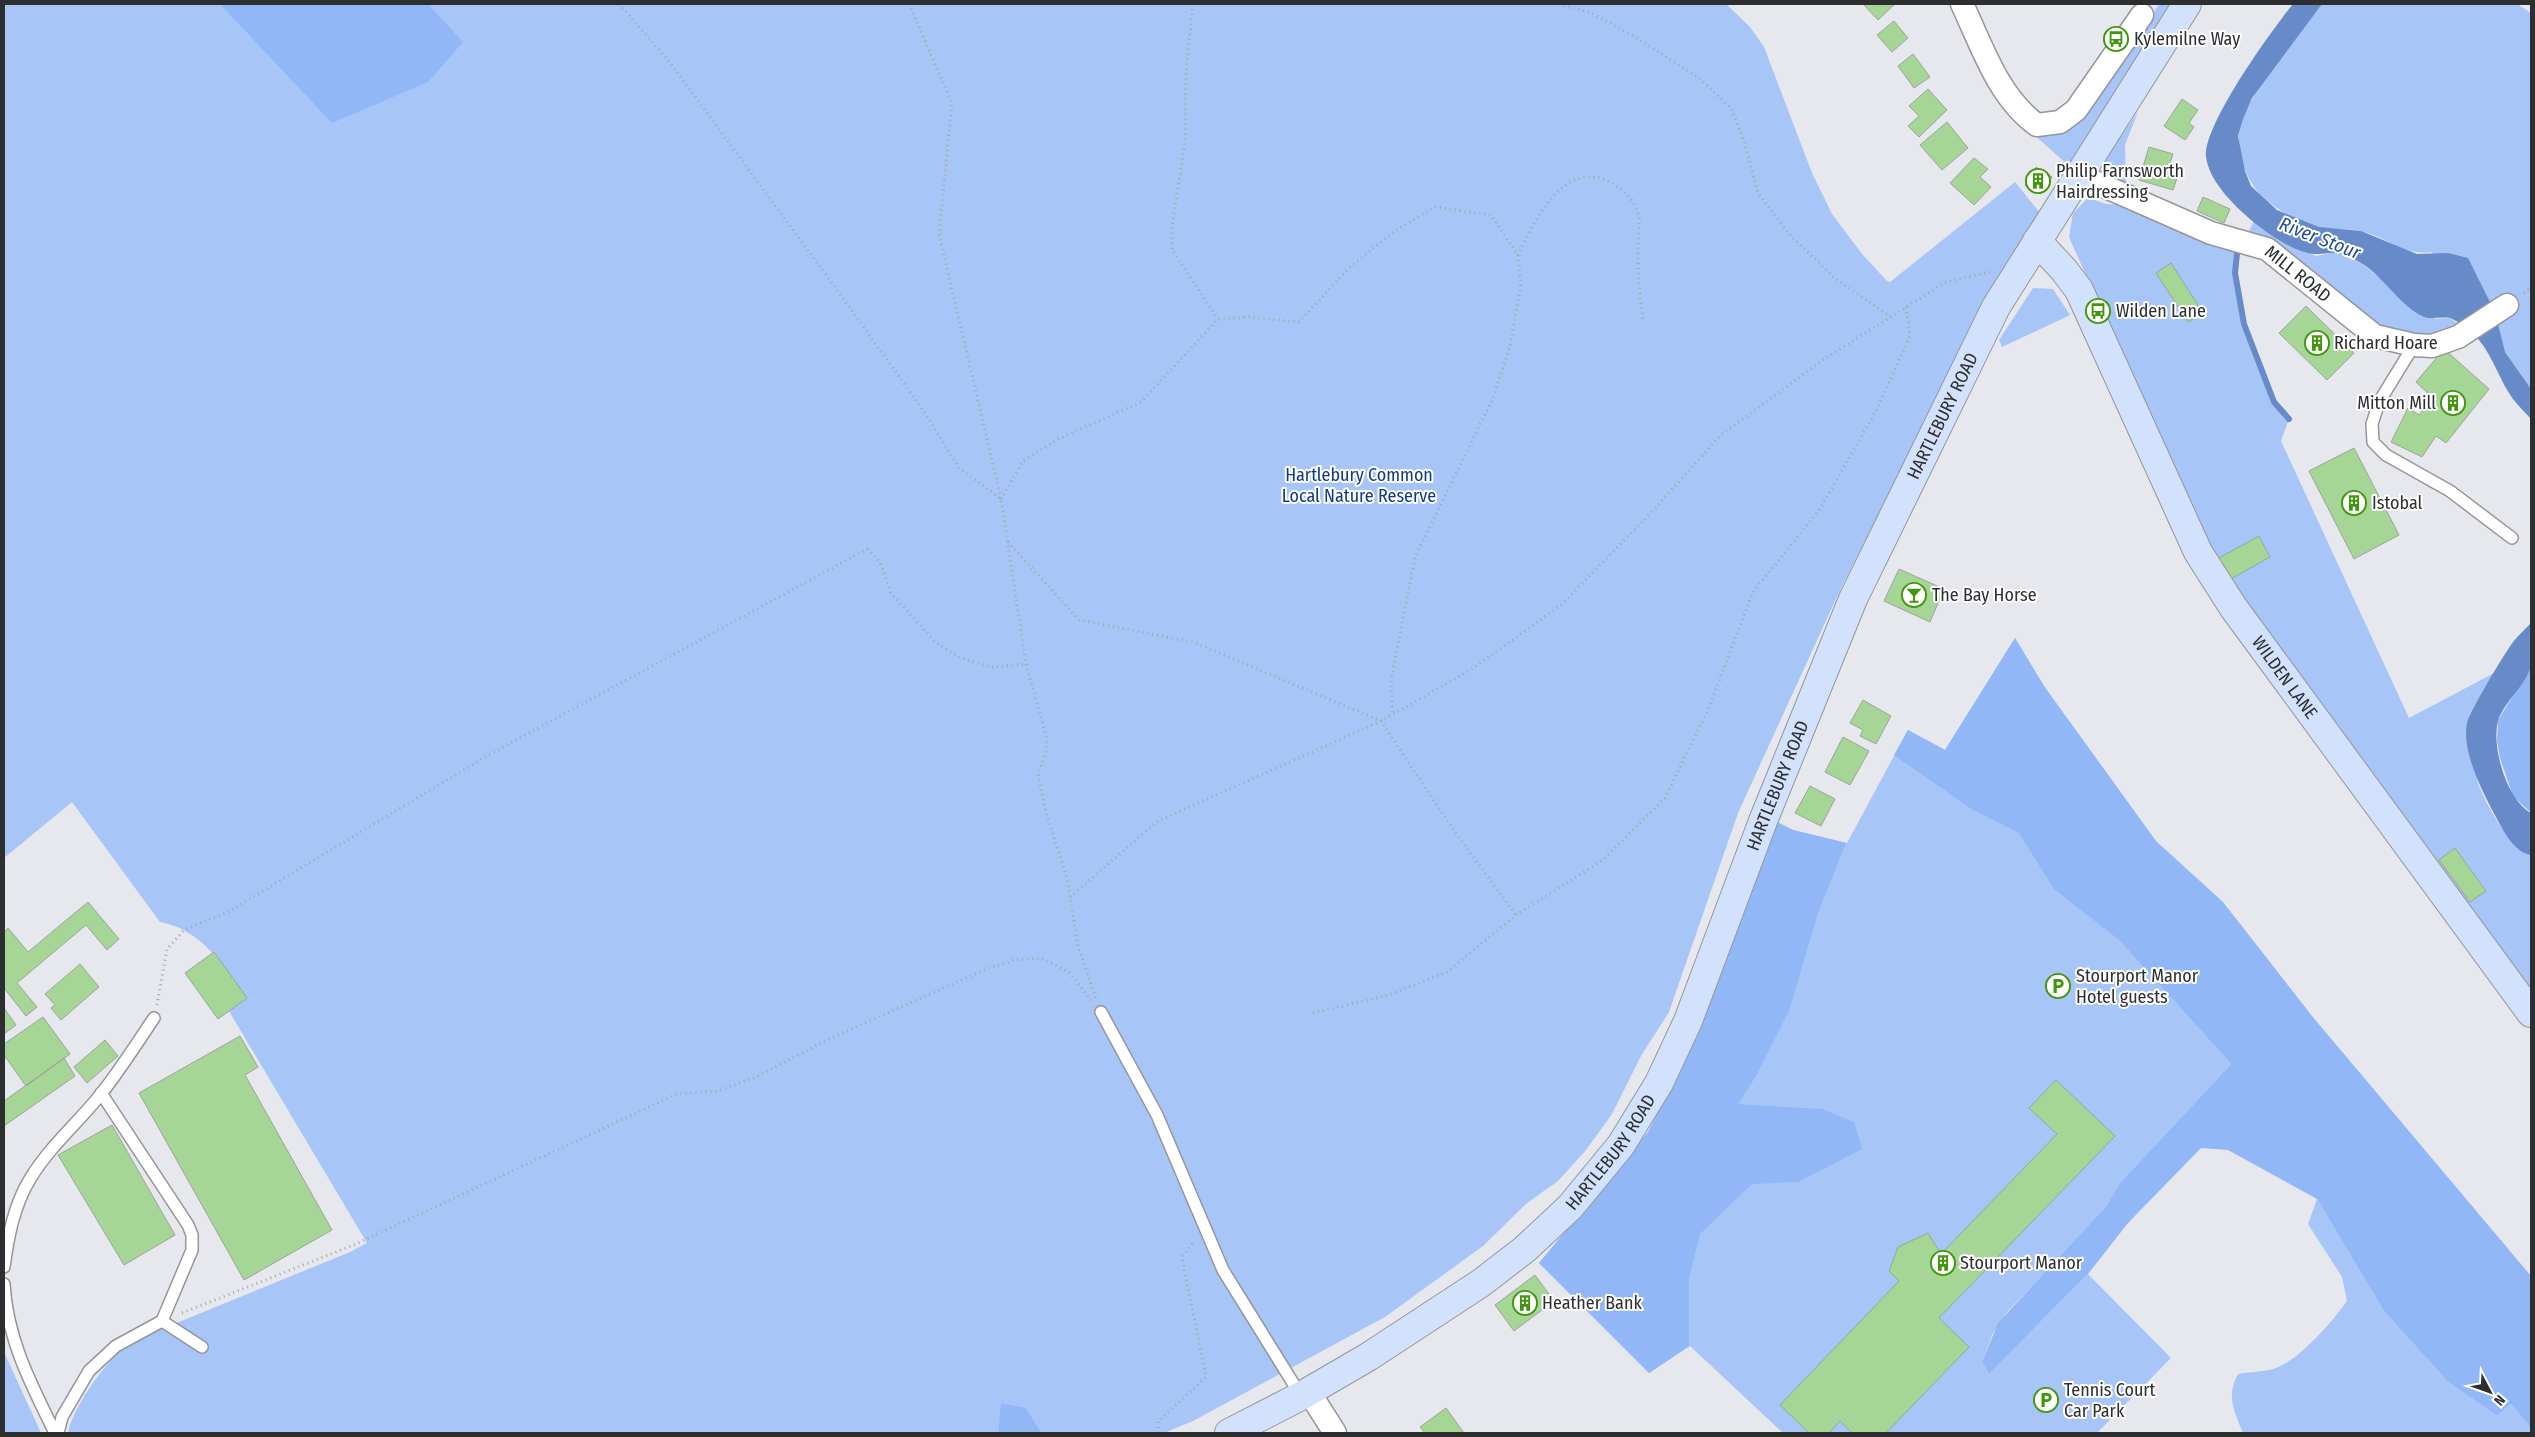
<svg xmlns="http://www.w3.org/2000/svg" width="2535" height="1437" font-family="'Fira Sans Condensed',sans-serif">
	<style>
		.green { fill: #a7c5f7 }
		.forest { fill: #91b7f7 }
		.water { fill: #678bc9 }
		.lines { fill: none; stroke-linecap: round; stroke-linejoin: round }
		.stream { stroke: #678bc9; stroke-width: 6 }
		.building { fill: #a5d695; stroke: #9fa29e }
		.lane-casing { stroke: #94969a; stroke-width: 14 }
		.street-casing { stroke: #94969a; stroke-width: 25 }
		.secondary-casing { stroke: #94969a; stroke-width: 30 }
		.path { stroke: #a6a7ab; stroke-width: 3; stroke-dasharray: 1 4; stroke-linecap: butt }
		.lane { stroke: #fff; stroke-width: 11 }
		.street { stroke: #fff; stroke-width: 22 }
		.secondary { stroke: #d2e2fd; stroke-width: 28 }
		.labels { text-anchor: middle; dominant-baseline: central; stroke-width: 4; stroke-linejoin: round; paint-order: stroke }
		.poi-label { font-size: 18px; fill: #2d2e30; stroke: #fff; text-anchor: start }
		.street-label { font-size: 18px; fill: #2d2e30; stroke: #fff }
		.park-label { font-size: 18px; fill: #0f3a83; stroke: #fff }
		.water-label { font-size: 19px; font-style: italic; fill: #214c96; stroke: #fff }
	</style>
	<rect width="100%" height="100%" fill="#e6e8ed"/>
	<path class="green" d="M4 4H1726L1750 27 1764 47 1812 173 1832 214 1862 254 1887 281 1890 282 2015 182 2041 214 1965 347 1841 588 1738 813 1669 1012 1641 1056 1612 1114 1586 1150 1558 1181 1527 1203 1483 1246 1385 1317 1193 1421 1164 1433H1017L1002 1404 998 1433H68C73 1408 99 1372 117 1354 124 1348 133 1343 140 1338L350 1252 367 1243 229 1011 247 998C224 966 201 929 160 922L72 802 4 858Z
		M2159 4H2170L2068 165 2033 134 2066 128 2097 101Z
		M2322 4H2517L2531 13V389L2504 351 2495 312 2431 252C2403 256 2386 236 2360 231 2346 228 2332 230 2318 227 2297 221 2278 211 2262 196 2248 183 2236 154 2239 134 2243 97 2298 35 2322 4Z
		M2138 112 2125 145 2126 186 2113 172 2105 159Z
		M2088 198 2106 204 2145 206 2244 241 2254 221 2273 236 2316 256 2338 252 2361 263 2391 287 2403 302 2435 319 2449 318 2469 330 2395 341 2244 242 2237 254 2235 273 2244 324 2274 402 2289 419 2281 441 2409 718 2496 672C2490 680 2481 692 2478 702 2476 711 2476 774 2478 783 2484 801 2512 852 2531 855V1013L2233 607 2069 237 2073 213Z
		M2033 288 2053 289 2070 315 2002 347 1999 340Z
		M2015 638 2044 686 2118 939 2231 1064 2119 1184 2105 1208 2088 1229 2007 1312 1993 1333 1982 1362 1989 1374 2088 1274 2171 1358 2097 1433H1783L1690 1346 1649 1373 1539 1263 1648 1132 1701 1027 1775 821 1793 830 1847 843 1908 730 1945 750Z
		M2317 1199 2384 1311 2448 1382 2497 1414 2511 1404 2531 1428V1433H2243C2234 1411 2226 1396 2238 1374 2249 1372 2262 1372 2273 1369 2298 1362 2332 1322 2347 1301L2342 1277 2308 1224Z
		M4 1352 41 1433H4Z"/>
	<path class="forest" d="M220 4H428L463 42 428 82 332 123Z
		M2015 638 2044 686 2156 841 2223 902 2312 1016 2531 1276V1428L2511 1404 2497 1415 2448 1382 2384 1311 2317 1199 2228 1150 2201 1148 2128 1223 2088 1274 1989 1374 1982 1362 1998 1323 2105 1208 2119 1184 2231 1064 2118 939 2054 889 2019 833 1973 810 1894 755 1908 730 1945 750Z
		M2531 667V813L2513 796 2500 758 2497 741 2498 720Z
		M1775 821 1793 830 1846 843 1818 913 1789 1011 1756 1076 1738 1104 1822 1109 1854 1122 1862 1149 1798 1182 1752 1184 1700 1234 1689 1277V1346L1649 1373 1539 1263 1648 1132 1701 1027Z
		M1001 1403 1026 1408 1041 1433H998Z"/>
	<path class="water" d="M2293 4H2322L2252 98 2243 119 2238 136 2245 171 2251 186 2277 210 2319 227 2361 231 2417 254 2448 253 2468 258 2495 312 2505 352 2531 389V419C2524 411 2515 403 2509 393 2496 372 2489 346 2469 330 2465 326 2455 320 2450 318 2440 316 2429 321 2420 315 2398 303 2383 276 2361 263 2354 259 2343 253 2336 253 2318 253 2315 257 2296 249 2266 236 2210 192 2206 157 2203 125 2272 30 2293 4Z
		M2531 623C2531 636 2533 652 2531 665 2528 683 2503 703 2498 721 2491 747 2507 800 2531 813V855C2515 853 2503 831 2496 817 2483 793 2461 751 2467 723 2470 711 2504 654 2513 642 2518 636 2525 629 2531 623Z"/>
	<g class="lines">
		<path class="stream" d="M2237 254 2235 273 2244 324 2274 402 2289 419"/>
	</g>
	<path class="building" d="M1863 4H1895L1878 20Z
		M1894 21 1908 38 1892 52 1877 35Z
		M1913 54 1930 77 1914 88 1898 66Z
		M1928 89 1947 110 1919 137 1908 126 1919 116 1909 106Z
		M2182 99 2198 110 2189 123 2194 127 2185 140 2164 126Z
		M1947 122 1968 148 1942 170 1920 145Z
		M2149 147 2173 154 2169 166 2180 169 2173 190 2139 180Z
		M1974 158 1988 169 1980 177 1991 187 1974 205 1950 183Z
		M2036 167 2052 177 2041 194 2025 185Z
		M2203 197 2230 209 2224 223 2197 211Z
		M2171 263 2203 313 2188 322 2156 273Z
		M2306 306 2354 353 2327 380 2279 333Z
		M2444 349 2489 389 2446 443 2436 436 2422 457 2391 442 2408 408 2419 415 2433 398 2416 382Z
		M2354 448 2399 535 2354 559 2309 471Z
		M2259 536 2270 557 2229 580 2217 559Z
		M1899 569 1944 589 1930 622 1884 601Z
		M1863 700 1891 716 1876 744 1860 736 1863 730 1850 723Z
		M1843 737 1869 751 1850 785 1825 772Z
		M1810 786 1835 799 1821 826 1795 813Z
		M2455 848 2486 891 2470 902 2439 860Z
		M88 902 119 939 107 950 86 925 17 983 37 1007 26 1016 4 988V932L8 928 28 952Z
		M214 952 247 998 218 1019 185 973Z
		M80 964 99 987 61 1020 51 1008 55 1005 45 994Z
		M4 1008 16 1025 4 1034Z
		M43 1017 70 1054 26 1086 4 1055V1044Z
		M240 1036 258 1067 245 1075 332 1230 244 1280 139 1093Z
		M105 1040 118 1056 87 1083 74 1067Z
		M64 1058 75 1076 4 1126V1101Z
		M2056 1080 2115 1136 1939 1318 1969 1347 1886 1433H1852L1840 1421 1829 1433H1809L1780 1405 1899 1281 1889 1271 1898 1247 1928 1233 1941 1254 2057 1134 2029 1108Z
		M112 1125 175 1235 124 1265 58 1155Z
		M1535 1275 1554 1301 1514 1331 1495 1305Z
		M1446 1408 1464 1433H1425L1420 1427Z"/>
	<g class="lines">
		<defs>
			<path id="lane" d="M2414 345 2379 402 2372 424 2373 442 2386 455 2450 491 2512 538
				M1101 1012 1157 1115 1223 1270 1301 1396
				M4 1267C8 1237 14 1205 30 1179 49 1147 78 1123 101 1094 120 1070 137 1043 154 1018
				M4 1284C7 1339 31 1384 55 1433
				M162 1321 202 1347
				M58 1433 62 1417 89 1371 116 1346 162 1321 192 1250V1235L188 1225 101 1093"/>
			<g id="street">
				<path d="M1962 4C1982 46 1998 97 2037 125L2060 122 2076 110 2142 15"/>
				<path id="s1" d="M2079 175 2211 233 2267 249 2375 336 2414 345 2432 346 2458 337 2507 305"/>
				<path d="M1309 1392 1335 1433"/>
			</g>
			<g id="secondary">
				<path id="s2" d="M2037 241 2064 270 2079 290 2198 552 2233 607 2531 1013"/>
				<path id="s3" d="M1229 1433 1301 1396 1368 1357 1481 1283 1525 1249 1570 1207 1621 1145 1659 1083 1688 1021 1763 821 1853 599 1996 307 2187 4"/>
			</g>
		</defs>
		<use href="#lane" class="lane-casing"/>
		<use href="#street" class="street-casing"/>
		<use href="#secondary" class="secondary-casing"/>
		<path class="path" d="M619 4 668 60 832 283 923 410 959 468 1001 499 1026 664 1046 735 1047 749 1038 774 1046 812 1067 878 1078 946 1096 998
			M909 4 952 103 939 234 1001 499
			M1193 4 1186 72 1185 142 1172 226V250L1218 319
			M1559 4 1590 12 1640 40 1699 78 1731 108 1744 140 1758 193 1791 236 1836 279 1891 317
			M1518 255C1534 221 1564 157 1612 183 1625 191 1633 198 1638 214 1641 224 1638 238 1638 248 1638 273 1640 297 1643 321
			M2524 293 2531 287
			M1001 499 1023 461 1058 439 1141 402 1218 319 1249 317 1299 322 1348 269 1392 233 1434 207 1491 215 1518 255 1521 285 1510 346 1493 398 1415 557 1391 681 1393 715
			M1008 542 1079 620 1193 642 1381 721 1454 831 1516 915
			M1070 897 1158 821 1381 721 1472 669 1560 606 1644 520 1722 434 1824 359 1946 282 1991 272
			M157 1005 167 949 184 930 228 912 485 757 867 549 880 562 891 593 935 642 959 657 990 667 1026 664
			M1313 1013 1386 996 1447 972 1516 915 1603 860 1665 798 1708 710 1753 592 1820 509 1876 411 1910 336 1906 307
			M182 1313 356 1244 677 1094 718 1091 756 1077 833 1037 984 970 1014 960 1040 958 1069 972 1091 1000
			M1158 1433V1422L1206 1377 1182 1258 1194 1241"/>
		<use href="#lane" class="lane"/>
		<use href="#street" class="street"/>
		<use href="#secondary" class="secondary"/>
	</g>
	<defs>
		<symbol id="bus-ring" viewBox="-11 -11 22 22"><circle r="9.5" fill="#fff" stroke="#40970c" stroke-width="1.5"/><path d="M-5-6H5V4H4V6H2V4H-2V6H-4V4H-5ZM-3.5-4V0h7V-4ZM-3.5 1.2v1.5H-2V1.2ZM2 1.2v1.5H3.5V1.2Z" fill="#40970c"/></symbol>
		<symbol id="building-ring" viewBox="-11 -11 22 22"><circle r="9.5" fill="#fff" stroke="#40970c" stroke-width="1.5"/><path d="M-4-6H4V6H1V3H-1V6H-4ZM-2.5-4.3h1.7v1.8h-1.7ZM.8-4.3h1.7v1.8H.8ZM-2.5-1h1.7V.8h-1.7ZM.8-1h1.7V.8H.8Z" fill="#40970c"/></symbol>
		<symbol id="bar-ring" viewBox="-11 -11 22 22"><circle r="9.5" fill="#fff" stroke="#40970c" stroke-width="1.5"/><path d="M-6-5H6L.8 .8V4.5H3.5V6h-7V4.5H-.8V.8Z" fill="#40970c"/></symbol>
		<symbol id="parking-ring" viewBox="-11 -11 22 22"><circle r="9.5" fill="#fff" stroke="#40970c" stroke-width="1.5"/><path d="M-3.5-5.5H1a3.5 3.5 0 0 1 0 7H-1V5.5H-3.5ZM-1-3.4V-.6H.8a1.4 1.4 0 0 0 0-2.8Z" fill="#40970c"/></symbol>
	</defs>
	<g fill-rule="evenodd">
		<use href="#bus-ring" x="2102" y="25" width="28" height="28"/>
		<use href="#building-ring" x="2024" y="167" width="28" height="28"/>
		<use href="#bus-ring" x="2084" y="297" width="28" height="28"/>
		<use href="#building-ring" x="2303" y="329" width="28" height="28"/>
		<use href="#building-ring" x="2439" y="389" width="28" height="28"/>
		<use href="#building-ring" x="2340" y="489" width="28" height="28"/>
		<use href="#bar-ring" x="1900" y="581" width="28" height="28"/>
		<use href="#parking-ring" x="2044" y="972" width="28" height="28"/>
		<use href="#building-ring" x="1929" y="1249" width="28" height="28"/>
		<use href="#building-ring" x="1511" y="1289" width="28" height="28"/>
		<use href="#parking-ring" x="2032" y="1386" width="28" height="28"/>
	</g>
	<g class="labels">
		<g class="poi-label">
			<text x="2134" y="39">Kylemilne Way</text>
			<text x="2056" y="171">Philip Farnsworth<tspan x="2056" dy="21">Hairdressing</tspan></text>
			<text x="2116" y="311">Wilden Lane</text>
			<text x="2334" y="343">Richard Hoare</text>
			<text x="2436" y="403" text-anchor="end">Mitton Mill</text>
			<text x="2372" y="503">Istobal</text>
			<text x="1932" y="595">The Bay Horse</text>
			<text x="2076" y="976">Stourport Manor<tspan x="2076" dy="21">Hotel guests</tspan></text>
			<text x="1960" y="1263">Stourport Manor</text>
			<text x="1542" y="1303">Heather Bank</text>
			<text x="2064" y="1390">Tennis Court<tspan x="2064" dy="21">Car Park</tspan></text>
		</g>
		<g class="street-label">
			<text stroke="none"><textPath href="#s1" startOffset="242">MILL ROAD</textPath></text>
			<text stroke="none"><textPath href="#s3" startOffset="1289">HARTLEBURY ROAD</textPath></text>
			<text stroke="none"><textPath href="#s2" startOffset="505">WILDEN LANE</textPath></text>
			<text stroke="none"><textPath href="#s3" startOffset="884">HARTLEBURY ROAD</textPath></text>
			<text stroke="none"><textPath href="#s3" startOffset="479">HARTLEBURY ROAD</textPath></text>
		</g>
		<g class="park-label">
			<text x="1359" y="475">Hartlebury Common<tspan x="1359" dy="21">Local Nature Reserve</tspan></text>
		</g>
		<g class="water-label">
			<text transform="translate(2320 238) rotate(21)">River Stour</text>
		</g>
	</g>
	<rect width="2535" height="1437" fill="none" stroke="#2d2e30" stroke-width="10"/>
	<g transform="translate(2490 1392) rotate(131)" stroke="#ffffff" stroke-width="4" paint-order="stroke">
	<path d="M0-4L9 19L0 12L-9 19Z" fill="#2d2e30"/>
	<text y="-8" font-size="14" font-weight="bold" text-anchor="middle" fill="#2d2e30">N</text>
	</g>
</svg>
